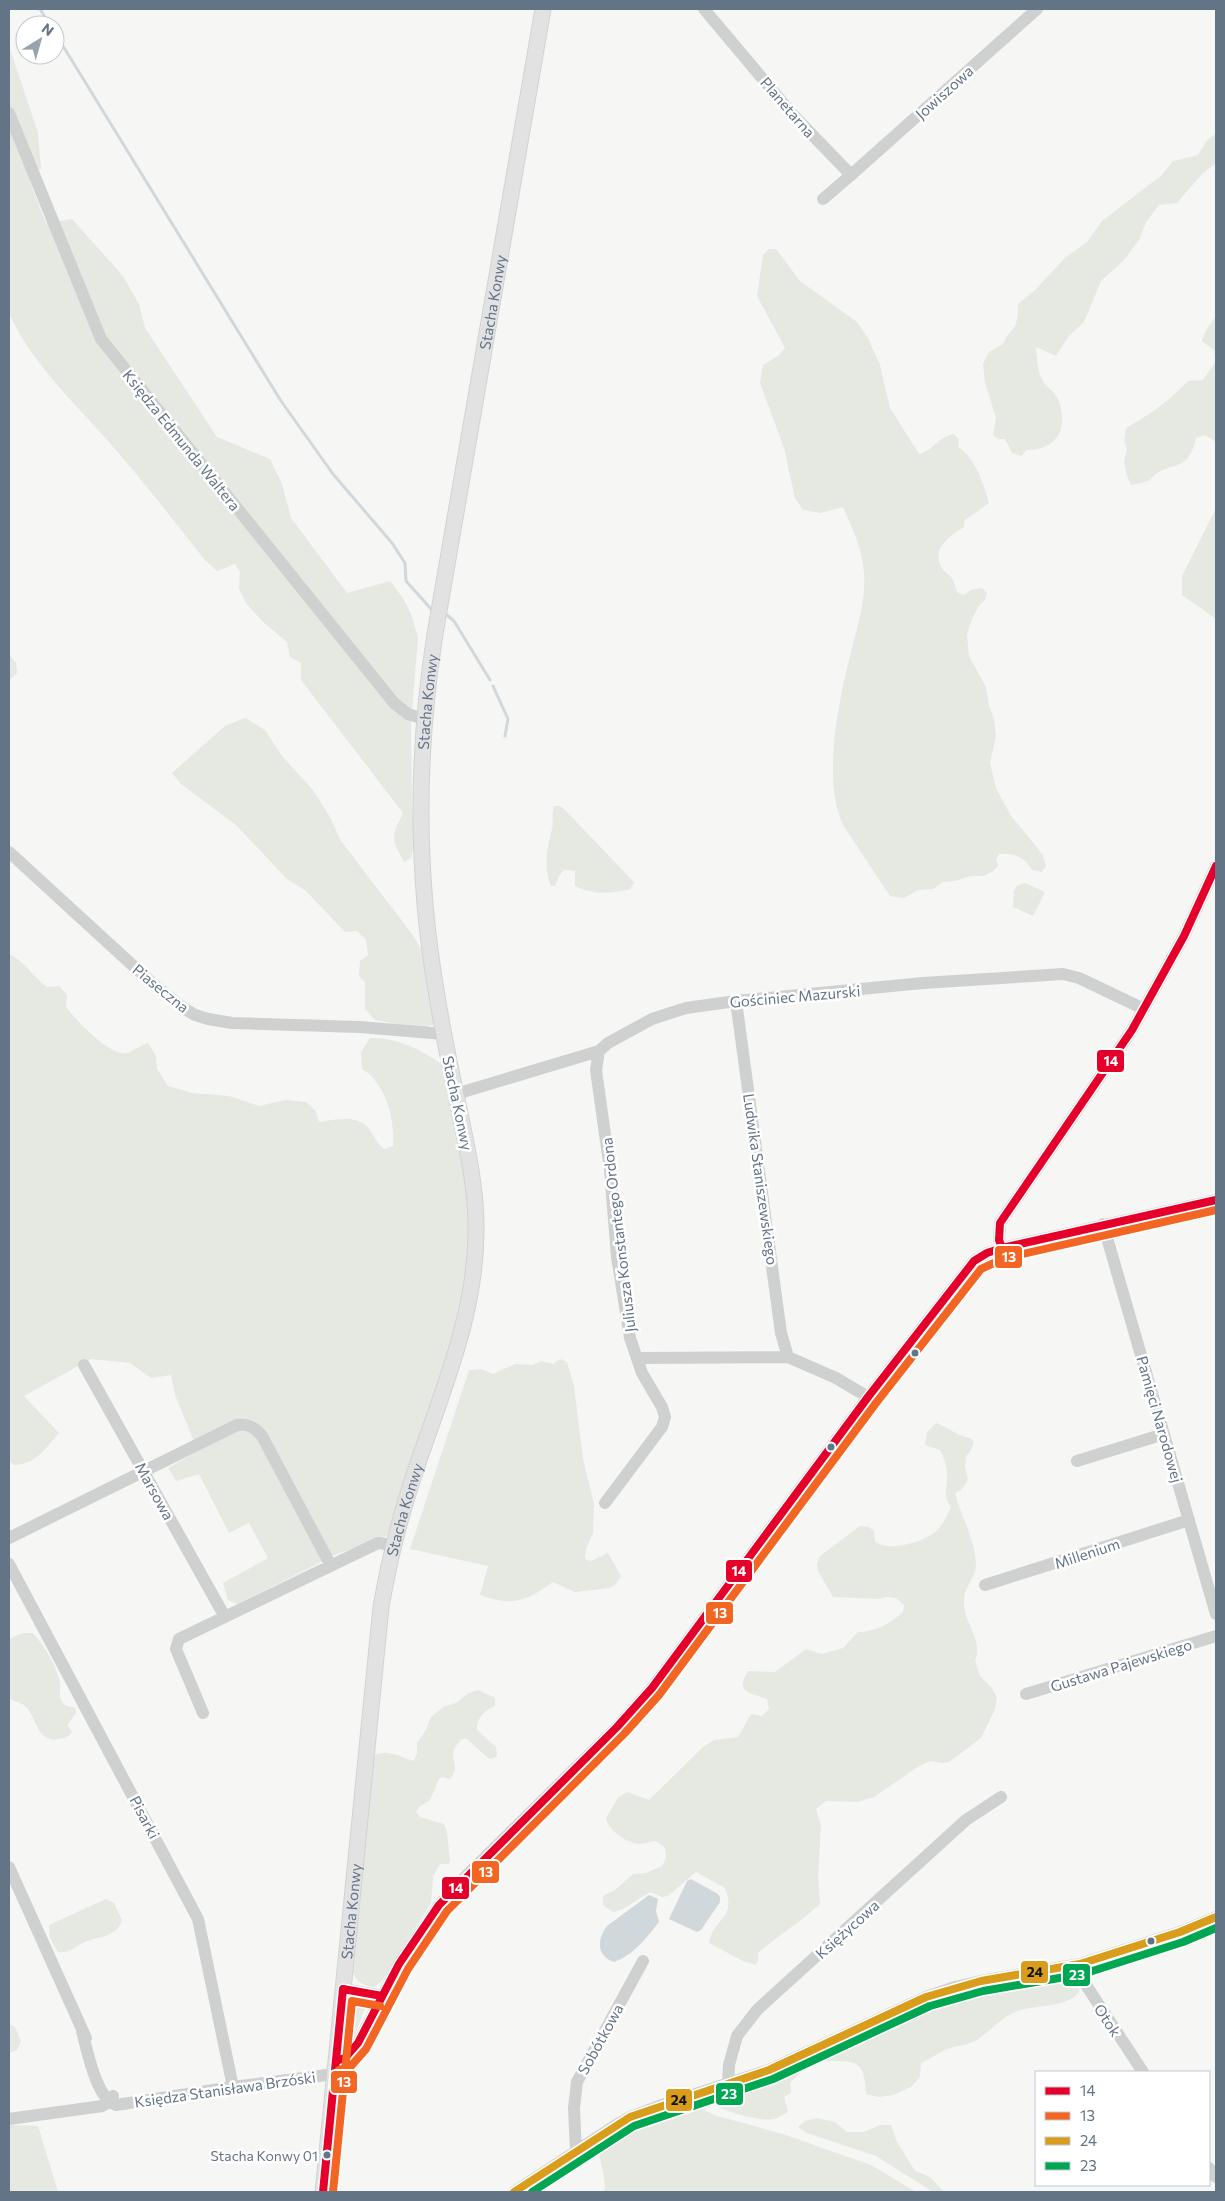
<svg xmlns="http://www.w3.org/2000/svg" width="1225" height="2201" font-family="Commissioner,sans-serif">
	<style>
		.green { fill: #e5e9e2 }
		.water { fill: #d0d8dc }
		.lines { fill: none; stroke-linecap: round; stroke-linejoin: round }
		.stream { stroke: #d0d8dc; stroke-width: 3 }
		.major-casing { stroke: #d1d3d3; stroke-width: 17 }
		.minor { stroke: #cfd1d1; stroke-width: 12 }
		.major { stroke: #e2e2e3; stroke-width: 15 }
		.bus-1-casing { stroke: #fff; stroke-width: 11 }
		.bus-2-casing { stroke: #fff; stroke-width: 11 }
		.bus-3-casing { stroke: #fff; stroke-width: 11 }
		.bus-4-casing { stroke: #fff; stroke-width: 11 }
		.bus-1 { stroke: #e4002b; stroke-width: 8 }
		.bus-2 { stroke: #f26522; stroke-width: 8 }
		.bus-3 { stroke: #d99c1b; stroke-width: 8 }
		.bus-4 { stroke: #00a651; stroke-width: 8 }
		.bus-dot { fill: #637487; stroke: #fff; stroke-width: 2 }
		.labels { text-anchor: middle; dominant-baseline: central; stroke-width: 5; stroke-linejoin: round; paint-order: stroke }
		.bus-label { font-size: 14px; fill: #637487; stroke: #fff; text-anchor: end }
		.street-label { font-size: 15px; fill: #637487; stroke: #fff }
		.line-badge { stroke: #fff; stroke-width: 2 }
		.badge-label { font-size: 14px; text-anchor: middle; font-weight: bold; fill: #fff }
		.pale-badge-label { font-size: 14px; text-anchor: middle; font-weight: bold; fill: #111 }
	</style>
	<rect width="100%" height="100%" fill="#f6f6f4"/>
	<path class="green" d="M9 46 38 133 41 168 30 182 46 223 72 219 123 276 139 304 145 328 217 437 270 459 282 484 291 518 347 593 390 581 403 598 411 614 418 637 411 724 412 807 415 841 411 858 404 862C391 838 391 837 403 813L301 680V663L290 657 287 642 262 621 246 603 239 589 240 572 235 564 217 571 204 559C177 525 150 490 122 457 84 411 34 369 9 313Z
		M1216 134V163L1202 174 1177 203 1159 205 1146 222 1139 240 1123 261 1101 281 1084 322 1069 336 1056 356 1036 347C1037 358 1037 371 1043 381 1047 388 1055 392 1058 399 1069 428 1058 450 1026 450L1022 456 1012 453 1005 439H998L993 435 996 418 985 383 983 364 989 352 1003 344C1006 336 1011 332 1015 326 1018 319 1018 311 1018 304L1035 290 1065 258 1087 242 1102 221 1162 175 1173 161 1198 155 1208 139Z
		M769 249H776L800 281 857 322 868 338 880 365 890 408 919 454C933 451 938 437 953 434L959 439 958 447C975 457 984 485 989 503L965 520 964 527C950 536 930 549 942 568 944 572 949 574 951 577 954 581 955 587 957 592L964 595 971 590 982 588 987 593 985 600 978 607 971 621 967 635 969 656 986 687 989 705 994 719 996 737 990 763 996 788 1011 816 1043 855 1046 866 1042 872 1032 870C1024 857 1014 853 999 854L996 859 998 866 992 872 983 876H971L955 881 943 882 933 889 918 890 904 898 890 896 843 825C821 776 840 695 853 644 859 621 866 597 864 573 863 550 852 528 843 507L821 513 803 510 795 498 784 448 760 383 763 365 778 356 785 348 757 296 763 255Z
		M1216 316V442L1205 435 1196 438C1188 477 1167 458 1149 481L1131 485 1126 473 1124 461 1127 449 1124 441 1126 428C1152 413 1168 402 1188 381L1203 380 1216 361 1214 350 1202 341 1205 332Z
		M1216 508V619L1182 595V576Z
		M9 654 16 663 17 673 9 681Z
		M245 718 265 730 282 756 313 790 330 817 341 841 412 934 421 949 435 1024 422 1029 375 1020 365 1009V982L359 976 360 961 368 955 366 940 357 931 345 932 305 890 288 880 236 825 181 784 172 773 225 726Z
		M554 806H560L565 810 632 880 634 883 630 889C612 894 592 895 575 886V871L564 870 559 876 555 886H551C543 867 547 848 552 829 554 821 551 815 554 806Z
		M1025 883 1045 892 1033 916 1013 907 1014 891 1017 886Z
		M9 954C27 963 31 975 47 987L59 986 67 995 66 1007C75 1019 110 1057 127 1053 134 1051 141 1045 148 1043L156 1056 157 1069 168 1086 193 1093 229 1096 259 1106 286 1100 306 1102 315 1110 319 1122C335 1120 358 1114 369 1129 375 1137 375 1141 384 1149L393 1146C395 1120 386 1083 362 1069L361 1052 370 1038C397 1037 419 1049 442 1064L470 1192 471 1250 465 1291 445 1369 387 1536 335 1555 238 1604 228 1600 223 1583 268 1558 249 1523 229 1533 199 1474 176 1481 168 1468 198 1451 175 1395 171 1375 151 1378 130 1363 91 1359 24 1396 59 1433C46 1448 35 1465 14 1465L9 1461Z
		M560 1359 567 1362 574 1386 583 1459 594 1504 593 1533 586 1549 585 1559 591 1561 608 1553 621 1576 616 1584 610 1588 575 1592 553 1582C527 1601 511 1607 480 1595L488 1566 410 1549 469 1370 481 1369 493 1374 515 1364 533 1365 541 1361 553 1364Z
		M936 1423C948 1427 957 1436 970 1438L974 1442 970 1452 966 1456 965 1466 968 1480 961 1490 955 1493C961 1517 976 1541 976 1566 975 1578 964 1588 964 1599 962 1622 984 1639 975 1661L980 1676 992 1688 997 1698 995 1709 981 1738 949 1762 942 1763 930 1761 919 1766 874 1797 857 1802 826 1801 816 1809 821 1825 818 1876 820 1904C801 1922 778 1935 758 1953V1961L755 1965 743 1961 709 1943C714 1917 737 1919 725 1888L696 1872 668 1896 662 1897 651 1892C637 1898 628 1909 613 1912L603 1905V1896L615 1890 633 1874 646 1873 662 1866 666 1858 665 1848 656 1841C651 1841 645 1844 640 1844 626 1843 609 1831 606 1818L618 1798 627 1792 649 1800 703 1747 714 1740 738 1737 751 1714 762 1716 769 1709 767 1699C749 1692 735 1693 748 1671L775 1672 806 1649 822 1654 843 1648 858 1632C876 1632 889 1624 903 1612L904 1605 896 1598 887 1597 878 1599 833 1597 818 1571 817 1564 820 1556 860 1526 869 1527 874 1531 875 1541C888 1553 921 1542 934 1533 942 1527 947 1516 951 1507 944 1496 946 1492 947 1481 948 1470 945 1459 940 1450L925 1445 927 1432Z
		M23 1633H33C45 1647 55 1663 60 1682 61 1688 58 1695 62 1701 64 1707 70 1706 75 1708L76 1713 67 1725 72 1732C69 1736 64 1739 59 1739 38 1743 37 1721 28 1709 24 1703 16 1702 10 1699L9 1639Z
		M478 1690 495 1698V1706C485 1710 476 1718 477 1730L496 1747 497 1756 492 1759 488 1758 467 1739H462C442 1758 464 1762 450 1779L442 1777 439 1779 430 1800 419 1807 416 1812 420 1817 444 1824 447 1832 450 1862 448 1864H440L433 1876 431 1903 382 1981 374 1987C362 1985 356 1982 352 1970L373 1756C388 1748 399 1757 414 1761L417 1753V1743L426 1730 431 1717 443 1707 456 1703 467 1694Z
		M106 1899 114 1903 122 1920C117 1937 101 1936 87 1941 76 1945 70 1954 58 1952L50 1938 49 1925Z
		M1055 1974C1069 1975 1074 1977 1080 1989 1074 2007 1037 2005 1021 2010 1003 2015 993 2029 977 2040 969 2045 957 2045 948 2049 939 2052 930 2059 921 2063L920 2077 911 2087 893 2095 878 2097 866 2094C865 2053 850 2064 821 2060L819 2055 887 2022 967 1991Z
		M357 1999 366 2005 353 2040 349 2044 346 2043 344 2041 348 2005Z
		M9 2024 15 2027 21 2041 17 2050 9 2053Z
		M798 2065 803 2066 802 2071 790 2083 791 2093 784 2097 788 2112C784 2114 779 2118 774 2119 760 2122 721 2111 710 2102L712 2097 719 2093Z
		M688 2105H695L714 2115 783 2134 871 2165 916 2192H604C607 2176 599 2162 598 2145 622 2122 657 2115 688 2105Z
		M817 2118 835 2122 847 2132H864L880 2125H891L897 2142 915 2171 930 2177 944 2192H933L876 2156 807 2133 798 2127 805 2121Z
		M9 2125 38 2126 58 2192H9Z"/>
	<path class="water" d="M691 1879 718 1894 720 1897V1902L701 1930 697 1932 669 1919 687 1881Z
		M649 1895 658 1899 656 1911 659 1922C647 1937 634 1955 614 1962 596 1956 597 1939 607 1926Z"/>
	<g class="lines">
		<path class="stream" d="M40 9 50 25
			M55 33 281 401 333 474 392 543 405 563 406 581 432 610
			M447 615 454 621 490 680
			M493 686 508 719 505 736"/>
		<defs>
			<g id="major">
				<path id="s1" d="M323 2192 381 1607C389 1561 400 1516 415 1472 442 1391 477 1313 476 1227 476 1187 467 1147 459 1109 451 1071 443 1034 437 996 416 876 416 755 435 634L543 9"/>
			</g>
		</defs>
		<use href="#major" class="major-casing"/>
		<path class="minor" d="M704 9 794 116 851 175 823 199
			M9 113 101 339 394 703 408 714 424 719
			M851 175 1037 9
			M9 852 153 984 183 1008 195 1015 208 1019 232 1023 360 1027 443 1034
			M736 1001 781 1333 788 1357
			M599 1051 596 1070 610 1170 617 1257 630 1338 642 1373 662 1407 665 1417 662 1427 605 1503
			M456 1094 599 1051 608 1043 652 1019 686 1008 736 1001 923 983 1063 974 1079 978 1144 1009
			M1103 1224 1216 1614
			M1002 1248 999 1240 1000 1223 1132 1030 1184 936 1216 866
			M637 1358 788 1357 836 1378 868 1397
			M84 1365 225 1617
			M1077 1461 1164 1434
			M9 1538 237 1425C249 1424 254 1427 262 1436L330 1564
			M9 1564 198 1919 233 2087
			M985 1585 1189 1520
			M1026 1694 1216 1636
			M203 1713 176 1649 179 1639 378 1543 393 1545
			M9 1867 86 2038
			M1080 1964 1086 1985 1143 2072
			M343 1989 382 1996
			M82 2031C87 2049 96 2099 116 2105L233 2087 334 2074
			M336 2061 345 2058 358 2043 399 1964 439 1905 464 1878 617 1727 652 1688 868 1397 974 1261 987 1253 1002 1248 1216 1200
			M728 2085 729 2065 737 2036 757 2010 966 1820 1001 1797
			M9 2119 102 2106 109 2102 113 2096
			M576 2151 574 2108 577 2082 643 1961
			M1209 2168 1216 2177
			M514 2192 613 2127 630 2117 659 2106 769 2070 926 1997 955 1987 981 1981 1080 1964 1180 1932 1216 1917"/>
		<use href="#major" class="major"/>
		<defs>
			<path id="bus-1" d="M1002 1248 999 1240 1000 1223 1132 1030 1184 936 1216 866
				M336 2061 345 2058 358 2043 399 1964 439 1905 617 1727 652 1688 868 1397 974 1261 987 1253 1002 1248 1216 1200
				M323 2192 343 1989 382 1996"/>
			<path id="bus-2" d="M339 2070 351 2066 366 2049 408 1969 447 1911 624 1734 659 1695 876 1403 981 1269 1005 1258 1216 1210
				M333 2192 352 2001 380 2006"/>
			<path id="bus-3" d="M514 2192 630 2117 769 2070 926 1997 981 1981 1080 1964 1180 1932 1216 1917"/>
			<path id="bus-4" d="M532 2192 634 2126 773 2079 930 2006 983 1991 1083 1974 1183 1942 1216 1928"/>
		</defs>
		<use href="#bus-1" class="bus-1-casing"/>
		<use href="#bus-2" class="bus-2-casing"/>
		<use href="#bus-3" class="bus-3-casing"/>
		<use href="#bus-4" class="bus-4-casing"/>
		<use href="#bus-1" class="bus-1"/>
		<use href="#bus-2" class="bus-2"/>
		<use href="#bus-3" class="bus-3"/>
		<use href="#bus-4" class="bus-4"/>
	</g>
	<g class="bus-dot">
		<circle cx="915" cy="1353" r="4.5"/>
		<circle cx="831" cy="1447" r="4.5"/>
		<circle cx="1151" cy="1941" r="4.5"/>
		<circle cx="327" cy="2155" r="4.5"/>
	</g>
	<g class="labels">
		<g class="bus-label">
			<text x="318" y="2155">Stacha Konwy 01</text>
		</g>
		<g class="street-label">
			<text transform="translate(944 92) rotate(-42)">Jowiszowa</text>
			<text transform="translate(788 107) rotate(49)">Planetarna</text>
			<text stroke="none"><textPath href="#s1" startOffset="1916">Stacha Konwy</textPath></text>
			<text transform="translate(182 440) rotate(51)">Księdza Edmunda Waltera</text>
			<text stroke="none"><textPath href="#s1" startOffset="1511">Stacha Konwy</textPath></text>
			<text transform="translate(161 988) rotate(39)">Piaseczna</text>
			<text transform="translate(795 996) rotate(-5)">Gościniec Mazurski</text>
			<text transform="translate(458 1103) rotate(78)">Stacha Konwy</text>
			<text transform="translate(761 1179) rotate(82)">Ludwika Staniszewskiego</text>
			<text transform="translate(618 1235) rotate(-97)">Juliusza Konstantego Ordona</text>
			<text transform="translate(1160 1419) rotate(74)">Pamięci Narodowej</text>
			<text transform="translate(155 1491) rotate(61)">Marsowa</text>
			<text stroke="none"><textPath href="#s1" startOffset="688">Stacha Konwy</textPath></text>
			<text transform="translate(1087 1553) rotate(-18)">Millenium</text>
			<text transform="translate(1121 1665) rotate(-17)">Gustawa Pajewskiego</text>
			<text transform="translate(145 1817) rotate(62)">Pisarki</text>
			<text stroke="none"><textPath href="#s1" startOffset="282">Stacha Konwy</textPath></text>
			<text transform="translate(847 1929) rotate(-42)">Księżycowa</text>
			<text transform="translate(1108 2020) rotate(57)">Otok</text>
			<text transform="translate(600 2039) rotate(-61)">Sobótkowa</text>
			<text transform="translate(225 2089) rotate(-8)">Księdza Stanisława Brzóski</text>
		</g>
	</g>
	<g class="line-badge">
		<rect x="1096" y="1049" width="29" height="24" rx="5" fill="#e4002b"/>
		<rect x="994" y="1245" width="29" height="24" rx="5" fill="#f26522"/>
		<rect x="725" y="1559" width="28" height="24" rx="5" fill="#e4002b"/>
		<rect x="705" y="1601" width="29" height="24" rx="5" fill="#f26522"/>
		<rect x="471" y="1860" width="29" height="24" rx="5" fill="#f26522"/>
		<rect x="441" y="1876" width="29" height="24" rx="5" fill="#e4002b"/>
		<rect x="1020" y="1960" width="29" height="24" rx="5" fill="#d99c1b"/>
		<rect x="1062" y="1963" width="29" height="24" rx="5" fill="#00a651"/>
		<rect x="330" y="2070" width="28" height="24" rx="5" fill="#f26522"/>
		<rect x="715" y="2082" width="29" height="24" rx="5" fill="#00a651"/>
		<rect x="665" y="2088" width="28" height="24" rx="5" fill="#d99c1b"/>
	</g>
	<g class="badge-label">
		<text x="1111" y="1066">14</text>
		<text x="1009" y="1262">13</text>
		<text x="739" y="1576">14</text>
		<text x="720" y="1618">13</text>
		<text x="486" y="1877">13</text>
		<text x="456" y="1893">14</text>
		<text x="1077" y="1980">23</text>
		<text x="344" y="2087">13</text>
		<text x="729" y="2099">23</text>
	</g>
	<g class="pale-badge-label">
		<text x="1035" y="1977">24</text>
		<text x="679" y="2105">24</text>
	</g>
	<rect width="1225" height="2201" fill="none" stroke="#637487" stroke-width="20"/>
	<rect x="1035" y="2071" width="175" height="115" fill="#ffffff" stroke="#c1c7cf"/>
	<rect x="1045" y="2087" width="25" height="8" fill="#e4002b" stroke="#c1c7cf"/>
	<text x="1080" y="2096" font-size="15" fill="#637487">14</text>
	<rect x="1045" y="2112" width="25" height="8" fill="#f26522" stroke="#c1c7cf"/>
	<text x="1080" y="2121" font-size="15" fill="#637487">13</text>
	<rect x="1045" y="2137" width="25" height="8" fill="#d99c1b" stroke="#c1c7cf"/>
	<text x="1080" y="2146" font-size="15" fill="#637487">24</text>
	<rect x="1045" y="2162" width="25" height="8" fill="#00a651" stroke="#c1c7cf"/>
	<text x="1080" y="2171" font-size="15" fill="#637487">23</text>
	<g transform="translate(40 40) rotate(37)"><circle r="24" fill="#ffffff" stroke="#c1c7cf"/>
	<path d="M0-4L9 19L0 12L-9 19Z" fill="#96a2ad"/>
	<text y="-8" font-size="14" font-weight="bold" text-anchor="middle" fill="#637487">N</text>
	</g>
</svg>
